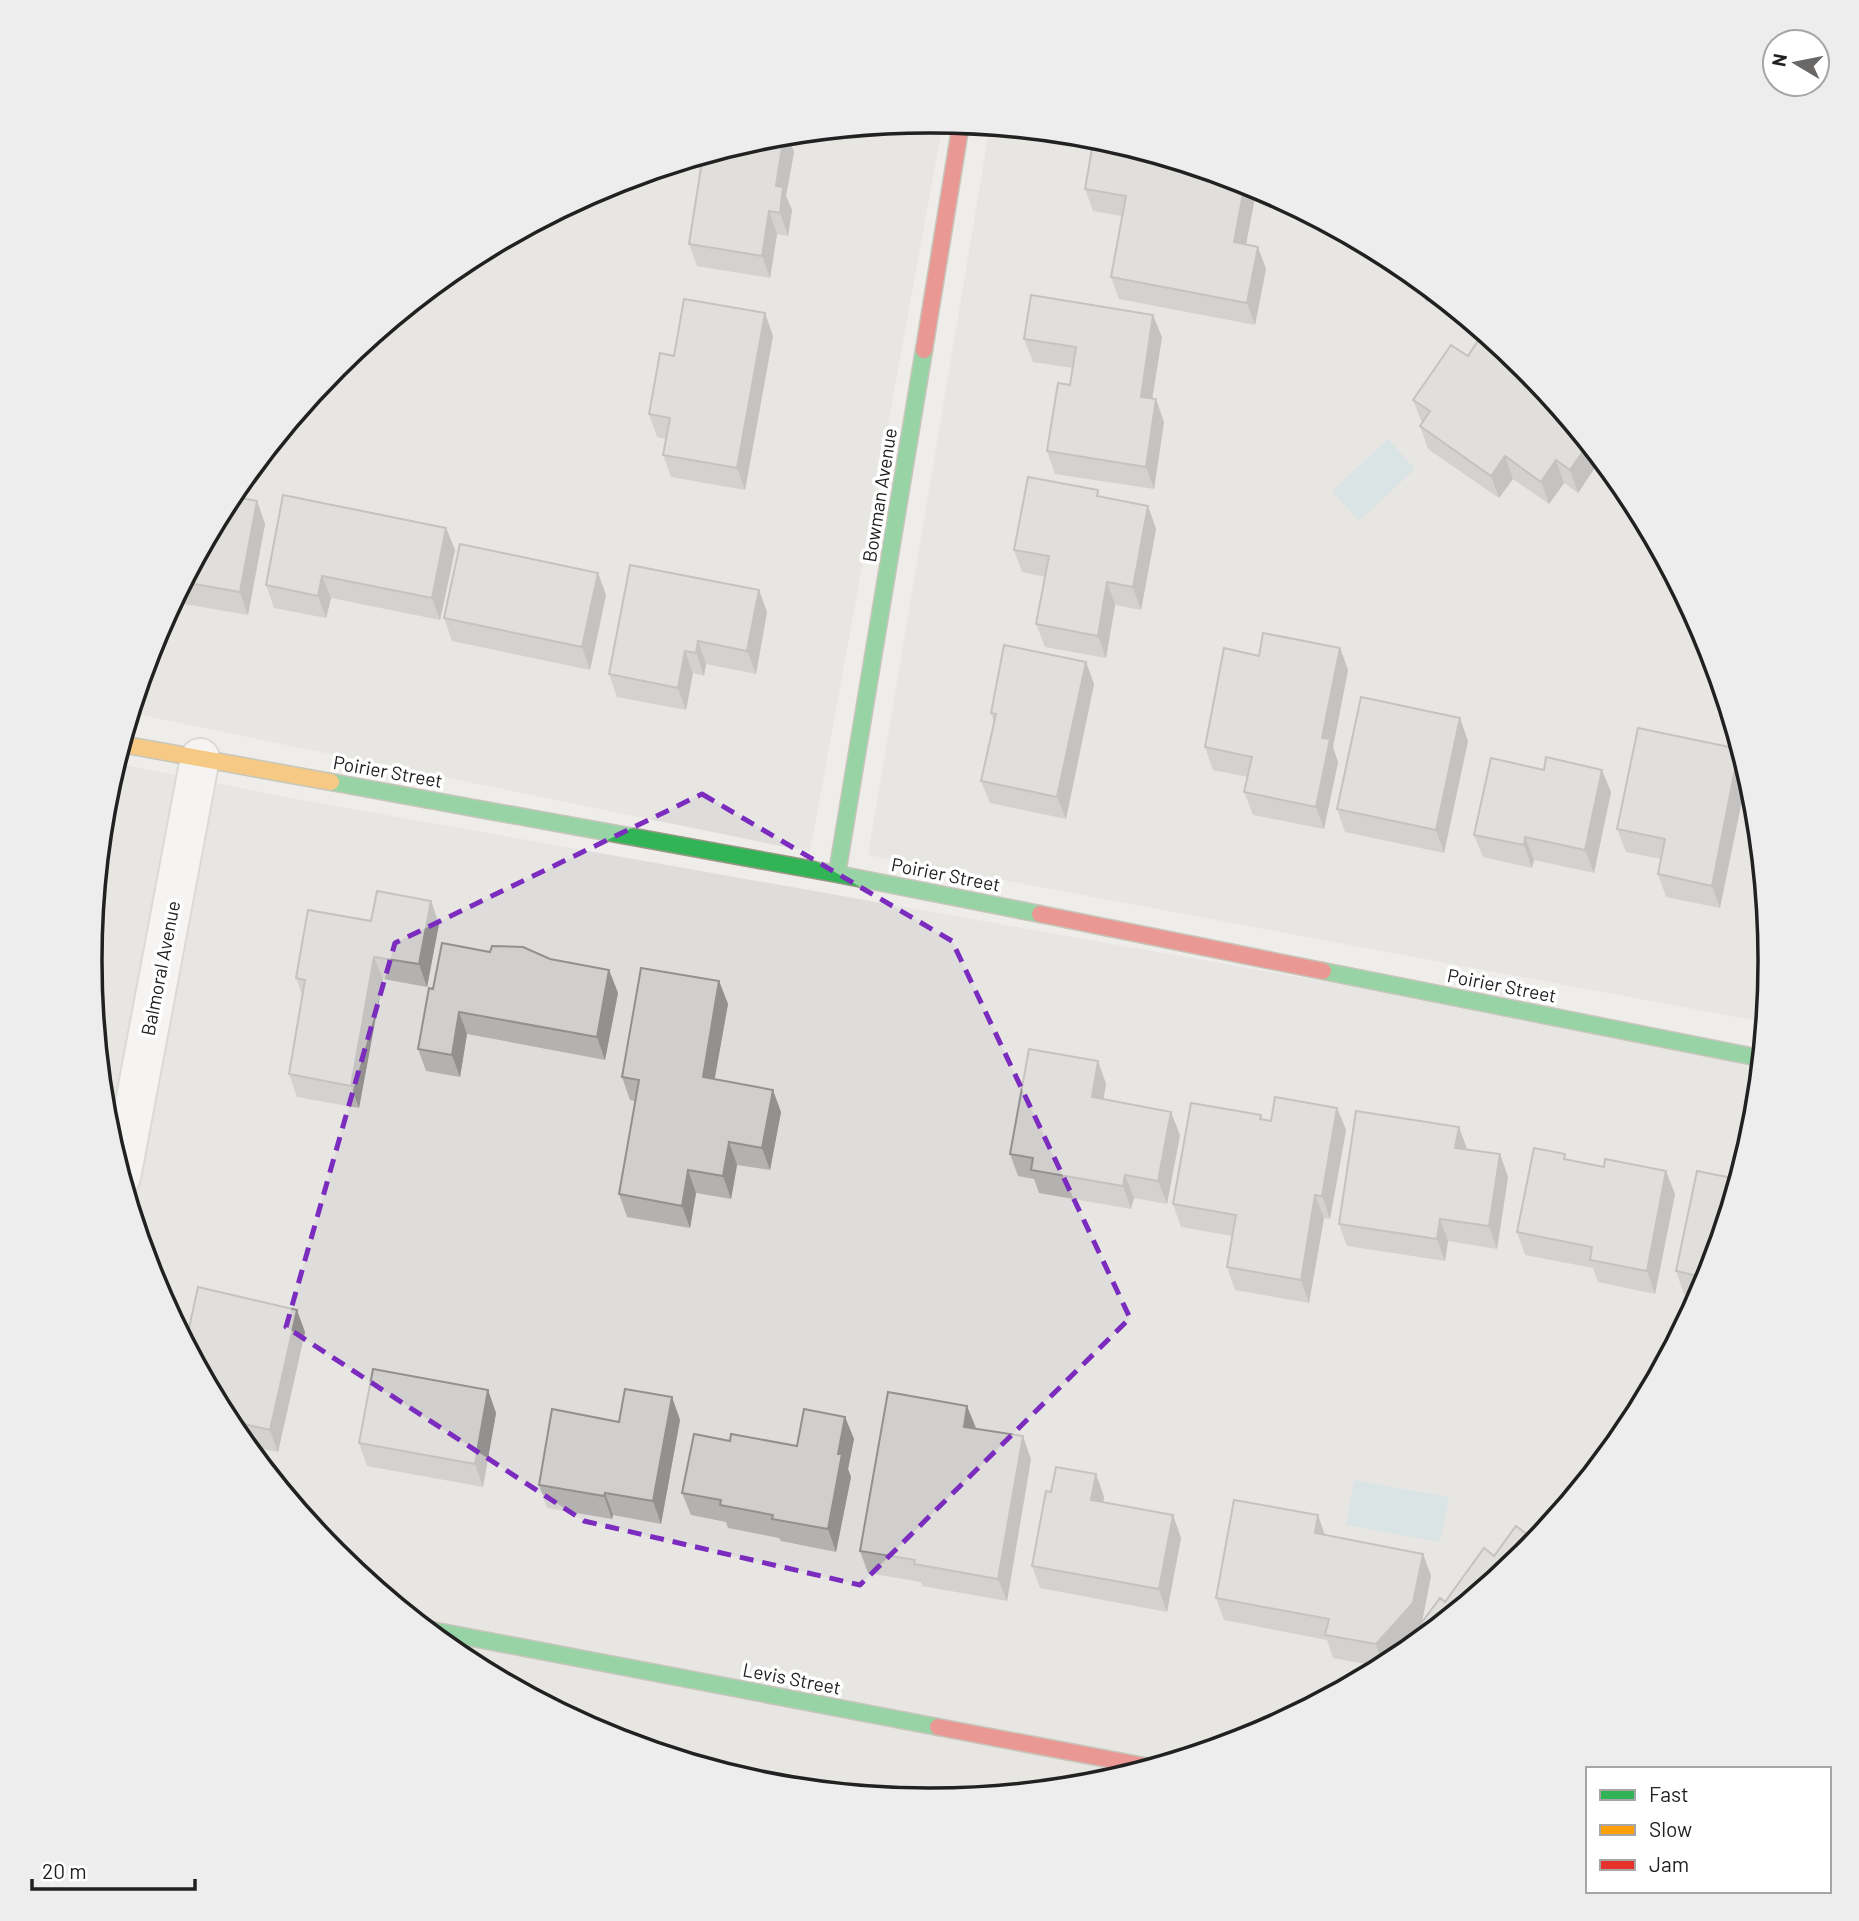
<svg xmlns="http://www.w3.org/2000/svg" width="1859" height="1921" font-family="Barlow,sans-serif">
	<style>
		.residential { fill: #dedddb }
		.water { fill: #c2dade }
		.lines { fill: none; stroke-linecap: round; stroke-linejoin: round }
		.street-casing { stroke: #c5c4c2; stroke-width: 42 }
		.fast-casing { stroke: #979784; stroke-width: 19 }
		.slow-casing { stroke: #979784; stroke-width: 19 }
		.jam-casing { stroke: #979784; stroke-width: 19 }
		.street { stroke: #fdfcfc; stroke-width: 38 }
		.fast { stroke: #30b455; stroke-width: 16 }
		.slow { stroke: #ff9f0a; stroke-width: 16 }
		.jam { stroke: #e5322d; stroke-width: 16 }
		.wall { fill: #b4b2b0 }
		.shaded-wall { fill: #929190 }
		.building { fill: #d1cfcd; stroke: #929190; stroke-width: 2 }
		.marked { fill: none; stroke: #7b2cbf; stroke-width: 5; stroke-dasharray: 14 9; stroke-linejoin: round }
		.labels { text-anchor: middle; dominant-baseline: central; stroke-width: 7; stroke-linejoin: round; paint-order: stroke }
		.street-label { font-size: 19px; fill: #212121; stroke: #fff }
		.rim { fill: none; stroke: #212121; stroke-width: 3.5 }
	</style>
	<rect width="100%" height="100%" fill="#efedea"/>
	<path class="residential" d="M930 120 943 122 810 852 131 713 153 639 231 493 336 366 463 262 608 184 766 136Z
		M990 126 1094 136 1251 184 1397 262 1524 367 1628 494 1706 639 1754 797 1770 961 1764 1022 868 855Z
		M115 763 301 800 1760 1059 1754 1125 1706 1282 1628 1428 1523 1555 1396 1659 1251 1737 1093 1785 929 1801 765 1785 608 1737 462 1659 335 1554 231 1427 153 1282 105 1124 89 960 105 796Z"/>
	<path class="water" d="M1388 439 1415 469 1359 521 1332 491Z
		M1354 1480 1449 1497 1440 1542 1346 1525Z"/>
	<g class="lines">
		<defs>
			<path id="street" d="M121 1177 200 758"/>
			<path id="fast" d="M331 782 837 874 1040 914
				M837 874 924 350
				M1323 971 1760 1058
				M426 1629 938 1727"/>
			<path id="slow" d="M121 744 331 782"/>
			<path id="jam" d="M924 350 961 123
				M1040 914 1323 971
				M938 1727 1150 1767"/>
		</defs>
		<use href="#street" class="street-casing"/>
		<use href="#fast" class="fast-casing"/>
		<use href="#slow" class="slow-casing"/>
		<use href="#jam" class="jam-casing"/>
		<use href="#street" class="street"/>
		<use href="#fast" class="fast"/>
		<use href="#slow" class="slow"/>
		<use href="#jam" class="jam"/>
	</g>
	<path class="wall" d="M794 152 786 196 792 210 788 236 777 234 770 278 697 266 689 244Z
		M1251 184 1257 187 1246 244 1266 269 1255 325 1119 299 1111 277 1122 216 1093 211 1085 189Z
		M1419 280 1440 298 1426 302Z
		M773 336 745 490 671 477 663 455 666 439 657 437 649 414 674 356Z
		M1162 337 1152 399 1164 422 1154 489 1055 474 1047 451 1070 385 1073 368 1033 362 1024 339Z
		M1413 400 1600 460 1578 493 1564 483 1549 504 1513 479 1499 498 1428 449 1420 426 1422 423Z
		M230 496 257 501 265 524 248 615 173 602Z
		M1100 497 1148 506 1156 529 1141 610 1115 605 1106 658 1045 647 1036 624 1046 577 1022 572 1014 550Z
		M446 528 455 550 440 620 331 598 326 618 274 608 266 585Z
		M598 573 606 595 590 670 452 641 444 618Z
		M759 590 767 612 756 674 706 664 704 676 693 673 686 710 617 697 609 674Z
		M1340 648 1348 670 1333 747 1338 762 1324 829 1253 815 1244 792 1248 777 1213 770 1205 747 1259 656Z
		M1086 662 1094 684 1066 819 990 803 981 781 994 722 991 713Z
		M1468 741 1444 853 1345 832 1337 809Z
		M1739 749 1720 908 1666 897 1658 874 1661 859 1626 852 1617 829Z
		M1611 792 1594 873 1534 860 1532 868 1483 857 1474 835Z
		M431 901 439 924 427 987 383 979 359 1108 297 1097 289 1074 302 995 296 978 371 921Z
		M490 952 550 959 609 970 618 993 605 1060 467 1034 460 1077 426 1071 418 1049 433 989Z
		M719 981 728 1004 714 1080 781 1112 770 1170 737 1165 731 1199 696 1193 690 1228 627 1217 619 1194 635 1101 630 1100 622 1077Z
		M1098 1061 1106 1084 1103 1100 1180 1135 1167 1204 1134 1198 1131 1209 1039 1193 1034 1179 1018 1176 1010 1154Z
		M1337 1108 1346 1130 1330 1219 1324 1218 1309 1303 1235 1290 1227 1267 1232 1236 1181 1227 1173 1204 1261 1115 1262 1119 1271 1121Z
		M1467 1149 1500 1154 1508 1177 1497 1249 1448 1241 1445 1261 1347 1246 1339 1224Z
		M1567 1159 1675 1194 1655 1294 1598 1282 1593 1268 1525 1255 1517 1232Z
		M1737 1179 1706 1282 1698 1297 1684 1294 1676 1271Z
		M305 1332 278 1452 245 1445 231 1427 186 1342Z
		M488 1390 496 1413 483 1487 367 1466 359 1443Z
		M672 1397 680 1420 661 1524 613 1515 612 1519 547 1508 539 1485 619 1422Z
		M845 1417 854 1439 848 1469 851 1477 836 1552 781 1541 779 1538 728 1528 726 1522 691 1515 682 1493 797 1446Z
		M976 1429 1031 1459 1007 1601 922 1586 921 1582 868 1573 860 1551Z
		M1096 1474 1104 1497 1103 1502 1173 1515 1181 1538 1167 1612 1040 1588 1032 1566 1051 1492Z
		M1325 1535 1423 1554 1431 1576 1422 1622 1494 1556 1535 1540 1412 1636 1386 1665 1382 1667 1333 1658 1327 1640 1224 1620 1216 1598Z"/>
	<path class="shaded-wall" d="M787 134 794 152 786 196 792 210 788 236 780 213 776 186 784 135Z
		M1245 183 1257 187 1242 265 1234 242Z
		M769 211 777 234 770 278 762 256Z
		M1258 247 1266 269 1255 325 1247 303Z
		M765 313 773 336 745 490 737 468Z
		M1153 315 1162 337 1149 419 1141 397Z
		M1156 399 1164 422 1154 489 1146 467Z
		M1588 444 1600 460 1578 493 1570 470Z
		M1505 456 1513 479 1499 498 1491 476Z
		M1556 460 1564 483 1549 504 1541 482Z
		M257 501 265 524 248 615 240 592Z
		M1148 506 1156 529 1141 610 1133 587Z
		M446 528 455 550 440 620 432 598Z
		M598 573 606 595 590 670 582 647Z
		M322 576 331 598 326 618 318 596Z
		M1107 582 1115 605 1106 658 1098 636Z
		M759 590 767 612 756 674 747 651Z
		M698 641 706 664 704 676 696 653Z
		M1340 648 1348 670 1333 747 1338 762 1324 829 1316 807 1322 738Z
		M685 651 693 673 686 710 678 688Z
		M1086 662 1094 684 1066 819 1057 797Z
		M1460 718 1468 741 1444 853 1436 830Z
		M1740 750 1747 776 1720 908 1712 886Z
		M1602 770 1611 792 1594 873 1585 850Z
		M1525 837 1534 860 1532 868 1524 845Z
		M431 901 439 924 427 987 419 964Z
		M374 957 383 979 359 1108 351 1086Z
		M609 970 618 993 605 1060 597 1037Z
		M719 981 728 1004 711 1100 703 1077Z
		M459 1012 467 1034 460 1077 452 1055Z
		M1098 1061 1106 1084 1100 1120 1092 1097Z
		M773 1090 781 1112 770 1170 762 1148Z
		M1337 1108 1346 1130 1330 1219 1322 1196Z
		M1171 1112 1180 1135 1167 1204 1158 1181Z
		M1459 1127 1467 1149 1455 1148Z
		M729 1142 737 1165 731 1199 723 1176Z
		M1500 1154 1508 1177 1497 1249 1489 1226Z
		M688 1170 696 1193 690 1228 682 1206Z
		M1666 1171 1675 1194 1655 1294 1647 1271Z
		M1125 1175 1134 1198 1131 1209 1123 1186Z
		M1315 1195 1324 1218 1309 1303 1301 1280Z
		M1440 1219 1448 1241 1445 1261 1437 1239Z
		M297 1310 305 1332 278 1452 270 1430Z
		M488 1390 496 1413 483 1487 475 1464Z
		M672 1397 680 1420 661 1524 653 1501Z
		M967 1406 976 1428 964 1427Z
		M845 1417 854 1439 848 1469 851 1477 836 1552 828 1529 838 1454Z
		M1023 1436 1031 1459 1007 1601 998 1579Z
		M1096 1474 1104 1497 1099 1523 1091 1500Z
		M605 1493 613 1515 612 1519 604 1496Z
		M1173 1515 1181 1538 1167 1612 1159 1589Z
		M1318 1515 1326 1538 1315 1533Z
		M1423 1554 1431 1576 1421 1626 1386 1665 1383 1666 1376 1644Z"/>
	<path class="building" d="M784 135 776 186 783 187 780 213 769 211 762 256 689 244 703 155 766 136Z
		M1094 137 1245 183 1234 242 1258 247 1247 303 1111 277 1126 196 1085 189Z
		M1031 295 1153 315 1141 397 1156 399 1146 467 1047 451 1058 383 1070 385 1076 347 1024 339Z
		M684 299 765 313 737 468 663 455 670 418 649 414 660 353 674 356Z
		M1483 333 1524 367 1588 444 1570 470 1556 460 1541 482 1505 456 1491 476 1420 426 1430 411 1413 400 1451 345 1468 356Z
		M1028 477 1098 490 1097 496 1148 506 1133 587 1107 582 1098 636 1036 624 1049 556 1014 550Z
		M283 495 446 528 432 598 322 576 318 596 266 585Z
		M230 496 257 501 240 592 183 582Z
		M460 544 598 573 582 647 444 618Z
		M630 565 759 590 747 651 698 641 696 653 685 651 678 688 609 674Z
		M1263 633 1340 648 1322 738 1330 739 1316 807 1244 792 1252 757 1205 747 1224 648 1259 656Z
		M1004 645 1086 662 1057 797 981 781 996 714 991 713Z
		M1361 697 1460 718 1436 830 1337 809Z
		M1638 728 1739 749 1712 886 1658 874 1665 839 1617 829Z
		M1546 757 1602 770 1585 850 1525 837 1524 845 1474 835 1491 758 1544 770Z
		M377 891 431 901 419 964 374 957 351 1086 289 1074 305 980 296 978 308 910 371 921Z
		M442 943 490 952 492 946 523 947 550 959 609 970 597 1037 459 1012 452 1055 418 1049 429 988 433 989Z
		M641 968 719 981 703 1077 773 1090 762 1148 729 1142 723 1176 688 1170 682 1206 619 1194 639 1080 622 1077Z
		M1029 1049 1098 1061 1092 1097 1171 1112 1158 1181 1125 1175 1123 1186 1031 1170 1033 1158 1010 1154Z
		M1275 1097 1337 1108 1322 1196 1315 1195 1301 1280 1227 1267 1236 1215 1173 1204 1191 1103 1261 1115 1260 1119 1271 1121Z
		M1356 1111 1459 1127 1455 1148 1500 1154 1489 1226 1440 1219 1437 1239 1339 1224Z
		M1534 1148 1565 1154 1564 1159 1604 1167 1605 1159 1666 1171 1647 1271 1590 1260 1592 1247 1517 1232Z
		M1697 1171 1737 1179 1707 1278 1676 1271Z
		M198 1287 297 1310 270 1430 227 1420 186 1342Z
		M373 1369 488 1390 475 1464 359 1443Z
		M625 1389 672 1397 653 1501 605 1493 604 1496 539 1485 552 1409 619 1422Z
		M888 1392 967 1406 964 1427 1023 1436 998 1579 914 1564 915 1560 860 1551Z
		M804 1409 845 1417 838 1454H842L828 1529 772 1519 773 1515 720 1505 721 1500 682 1493 694 1434 730 1441 731 1434 797 1446Z
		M1056 1467 1096 1474 1091 1500 1173 1515 1159 1589 1032 1566 1046 1491 1051 1492Z
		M1234 1500 1318 1515 1315 1533 1423 1554 1413 1603 1376 1644 1325 1635 1329 1619 1216 1598Z
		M1516 1526 1535 1540 1523 1555 1394 1660 1440 1598 1445 1602 1484 1548 1494 1556Z"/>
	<path d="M0 0H1859V1921H0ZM702 794 952 941 1130 1318 860 1585 584 1521 286 1327 395 943Z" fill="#efedea" fill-opacity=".55" fill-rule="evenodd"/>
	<path class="marked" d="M702 794 952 941 1130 1318 860 1585 584 1521 286 1327 395 943Z"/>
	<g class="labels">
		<g class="street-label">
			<text transform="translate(879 495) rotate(-81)">Bowman Avenue</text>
			<text transform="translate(388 771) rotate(10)">Poirier Street</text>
			<text transform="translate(946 874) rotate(11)">Poirier Street</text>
			<text transform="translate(160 968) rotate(-79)">Balmoral Avenue</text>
			<text transform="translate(1502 985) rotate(11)">Poirier Street</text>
			<text transform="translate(792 1678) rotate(11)">Levis Street</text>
		</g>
	</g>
	<path d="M0 0H1859V1921H0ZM929 133H931A827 827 0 0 1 1758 960V961A827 827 0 0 1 931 1788H929A827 827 0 0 1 102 961V960A827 827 0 0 1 929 133Z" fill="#ededed" fill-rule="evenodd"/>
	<path class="rim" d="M929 133H931A827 827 0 0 1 1758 960V961A827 827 0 0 1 931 1788H929A827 827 0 0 1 102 961V960A827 827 0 0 1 929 133Z"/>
	<rect x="1586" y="1767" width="245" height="126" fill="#ffffff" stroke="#a6a6a6" stroke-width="2"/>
	<rect x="1600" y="1790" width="35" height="10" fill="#30b455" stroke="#a6a6a6" stroke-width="2"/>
	<text x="1649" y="1802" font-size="21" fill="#212121">Fast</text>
	<rect x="1600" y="1825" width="35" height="10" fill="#ff9f0a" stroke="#a6a6a6" stroke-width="2"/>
	<text x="1649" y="1837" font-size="21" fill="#212121">Slow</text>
	<rect x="1600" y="1860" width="35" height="10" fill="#e5322d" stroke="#a6a6a6" stroke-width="2"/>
	<text x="1649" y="1872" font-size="21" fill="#212121">Jam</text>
	<g transform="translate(1796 63) rotate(280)"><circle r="33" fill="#ffffff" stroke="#a6a6a6" stroke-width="2"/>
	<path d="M0-5L12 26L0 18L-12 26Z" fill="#696867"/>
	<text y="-10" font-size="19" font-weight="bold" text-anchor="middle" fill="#212121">N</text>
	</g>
	<path d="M32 1879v10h163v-10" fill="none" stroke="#212121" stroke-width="3.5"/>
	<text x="42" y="1879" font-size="21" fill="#212121" stroke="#ffffff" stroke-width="5" paint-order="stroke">20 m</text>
</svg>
